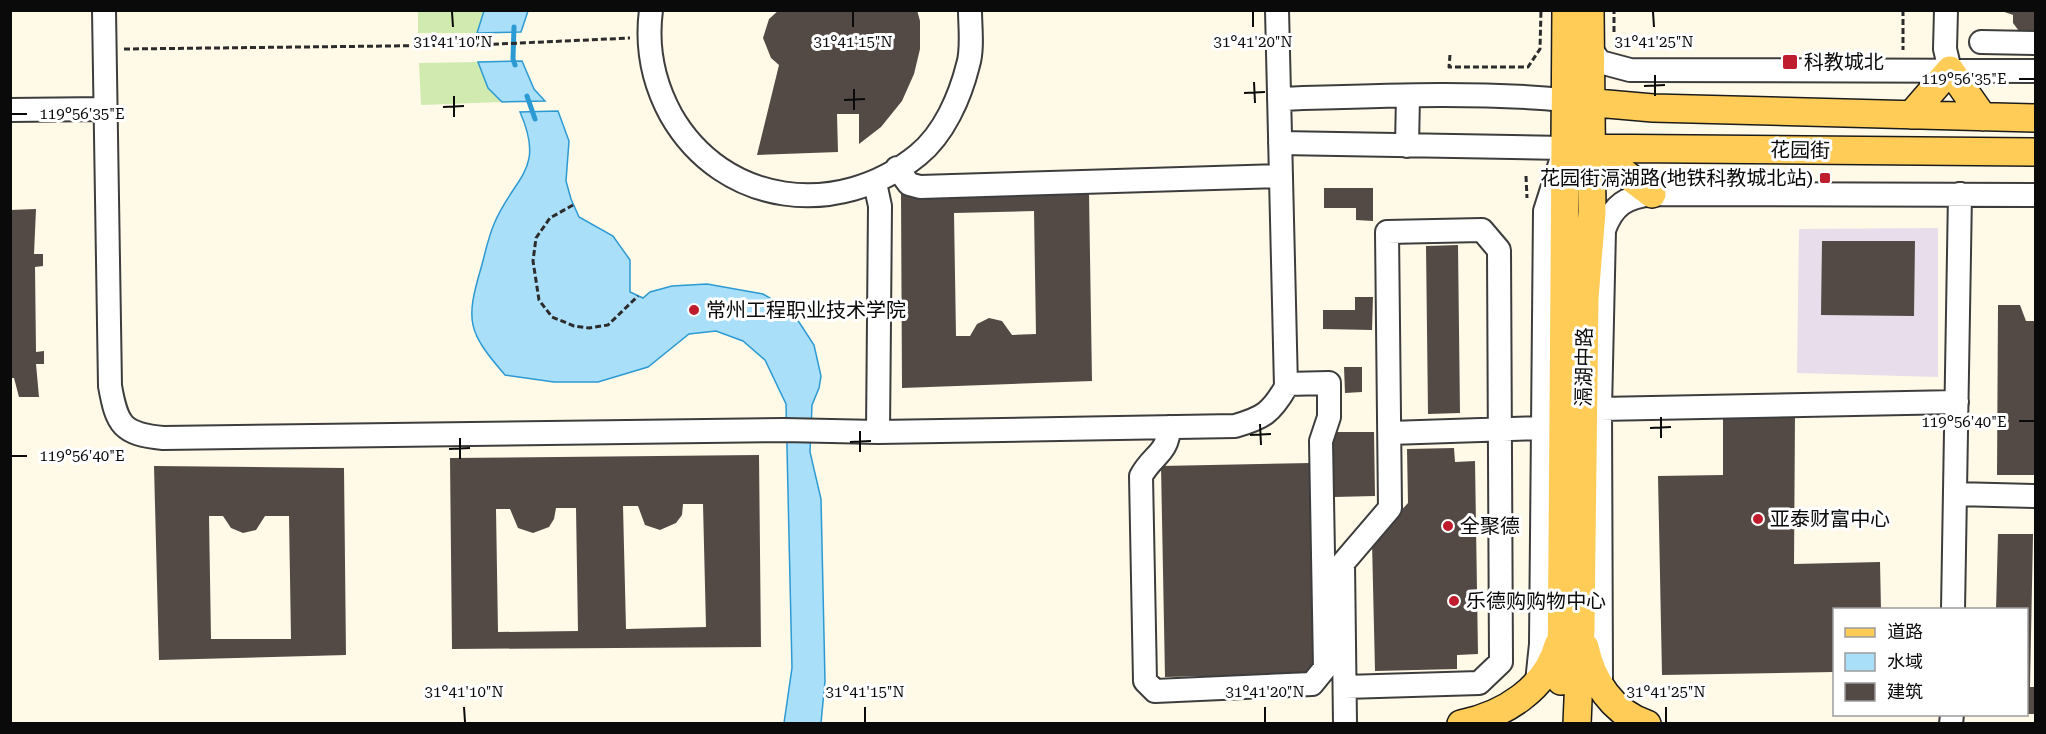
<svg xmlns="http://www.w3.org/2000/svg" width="2046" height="734" font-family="'Roboto Serif','Noto Sans SC',serif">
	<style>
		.industrial { fill: #e8ddea }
		.green { fill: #d1eaaf }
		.water { fill: #a9dff9; stroke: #2c9ad3; stroke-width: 1.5 }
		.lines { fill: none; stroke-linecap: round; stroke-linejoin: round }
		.stream { stroke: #2c9ad3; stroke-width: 5 }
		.building { fill: #534a46; fill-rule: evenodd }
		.minor-casing { stroke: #3d3d3d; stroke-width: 26 }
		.major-casing { stroke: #1b1b1b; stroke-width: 30 }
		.path { stroke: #2c2c2c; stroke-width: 3; stroke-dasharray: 6 3; stroke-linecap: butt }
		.minor { stroke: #fff; stroke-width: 22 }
		.major { stroke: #ffcd57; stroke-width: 27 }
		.ticks { fill: none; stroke: #0a0a0a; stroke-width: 2 }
		.poi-dot { fill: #bf1d2d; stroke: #fff; stroke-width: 2 }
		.labels { text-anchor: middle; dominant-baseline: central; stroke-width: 6; stroke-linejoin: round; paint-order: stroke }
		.poi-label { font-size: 20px; fill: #0a0a0a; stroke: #fff; text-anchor: start }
		.street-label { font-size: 20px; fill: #0a0a0a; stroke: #fff }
		.ticks-label { font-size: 15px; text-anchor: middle; fill: #0a0a0a; stroke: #fff; stroke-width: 6; stroke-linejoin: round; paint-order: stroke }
	</style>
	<rect width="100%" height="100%" fill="#fff9e7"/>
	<path class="industrial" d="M1938 228V377L1797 373 1799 229Z"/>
	<path class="green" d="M418 11H484L477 33H418Z
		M478 62 488 88 502 102 421 105 419 63Z"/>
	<path class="water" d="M484 11V10L528 11 521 32 477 33Z
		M522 61 534 89 545 101 502 102 488 88 478 62Z
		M558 111 569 141 566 181 571 199 579 217 613 236 630 260V292L643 298 650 292 672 286 707 284 763 294 782 305 799 322 814 345 821 376 819 388 812 405 810 452 821 499 825 681 821 723H784L792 668 786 404 765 360 743 341 716 331 689 334 648 367 598 382H554L505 375C468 332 465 322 481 268 485 254 488 238 494 224 514 176 546 171 520 112Z"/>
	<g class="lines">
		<path class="stream" d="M514 27 513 59 515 65
			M527 96 535 119"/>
	</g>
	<path class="building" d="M779 10H917L920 21V49L914 74 902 101 881 127 859 144V114H837L838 152 757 155 779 65 771 58 763 38 769 19Z
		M1999 10H2036V31H2019L2013 23V15Z
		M1324 188H1373V221L1356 220V208H1324Z
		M1089 193 1092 381 902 388 901 194ZM1034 211 1036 334 1012 335 1002 321 989 318 977 324 970 336H956L954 213Z
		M36 209 34 254H43V266L35 267 36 352 44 351V364H36L39 397H19L14 378H10V210Z
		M1822 241H1915L1914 316 1821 315Z
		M1458 245 1460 413 1428 414 1426 246Z
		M1355 297H1373L1372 330 1323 329V310H1355Z
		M1998 305H2020L2026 321H2036V475H1997Z
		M1344 367H1362V392L1345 393Z
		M1723 414 1795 415 1794 564 1880 562 1881 610H1834V672L1662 675 1658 476 1723 475Z
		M1334 432H1374L1375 496 1334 497Z
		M1454 448 1455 462 1475 461 1478 654 1457 655V669L1375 671 1372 542 1408 503 1407 449Z
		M759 455 761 647 452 649 450 458ZM683 504H703L706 627 626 629 623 506H638L645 525 660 530 676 523 682 515ZM556 508H576L578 631 498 632 496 509H510L518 528 533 533 549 527 554 519Z
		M1311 463 1315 674 1165 677 1161 466Z
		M154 466 344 468 346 655 159 660ZM209 516H223L231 528 243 533 256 530 265 516H289L291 639H211Z
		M1998 534H2033L2030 687H2036V714H2026V610H1996Z"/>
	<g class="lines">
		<defs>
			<path id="minor" d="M104 10 110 386C117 425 122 434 163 438L784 430 878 432 1235 426C1263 418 1271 413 1286 387L1277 10
				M651 10C646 48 653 82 671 115 723 206 838 220 918 155 944 134 960 97 968 65 973 49 970 27 970 10
				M1946 10 1945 49 1950 70
				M1981 42 2036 43
				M1590 48 1600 62 1630 70 2036 71
				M1279 99C1374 96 1471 91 1565 100
				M10 110 105 109
				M1280 143 1565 148 1545 211 1541 644 1537 682
				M1407 146 1408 96
				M897 168 909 184 920 187 1281 176
				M875 183 880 206 878 432
				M1600 409 1957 402
				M1169 427C1168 454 1153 454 1141 476L1145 681 1155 691 1312 684 1325 668 1321 441 1329 417V383L1286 384
				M1390 433 1542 428
				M1955 494 2036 496
				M1953 610 1960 194
				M1601 679 1600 409 1604 230C1613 205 1626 197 1652 194L2036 195
				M1345 687 1479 683 1501 662 1499 250 1482 230 1387 232 1390 508 1343 563 1345 724
				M1951 724 1952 714"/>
			<path id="major" d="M1573 101 1653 108 2036 118
				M1911 115 1950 70 1983 117
				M1590 147 1652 194
				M1572 148 2036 152
				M1585 647C1592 681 1613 713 1647 724
				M1561 681 1566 10
				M1461 724C1504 715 1546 689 1558 645
				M1577 724 1581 628 1585 298 1592 212 1590 10"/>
		</defs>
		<use href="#minor" class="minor-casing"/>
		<use href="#major" class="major-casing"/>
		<path class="path" d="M1903 10V50
			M1614 32V10
			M124 49 477 45 630 38
			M1450 55 1449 67H1528L1540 49 1541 10
			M1526 176 1527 198
			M573 205 550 218 536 238 533 261 539 300 552 317 574 326 589 328 608 325 638 296"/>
		<use href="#minor" class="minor"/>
		<use href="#major" class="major"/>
	</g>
	<path class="ticks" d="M452 12 453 27M853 12V27M1253 12V27M1653 12 1654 27M1655 75V96M2019 79H2034M1254 82 1255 103M1644 86 1665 85M854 89V110M1244 93 1265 92M454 96V117M844 100 865 99M443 107 464 106M12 114H27M1661 417V438M2019 421H2034M1260 424 1261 445M1650 428 1671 427M860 431V452M1250 435 1271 434M460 438V459M850 442 871 441M449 449 470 448M12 456H27M464 707 465 722M865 707V722M1265 707V722M1666 707V722"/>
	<g class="poi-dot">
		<rect x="1782" y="54" width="16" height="16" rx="3"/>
		<rect x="1819" y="172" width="12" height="12" rx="3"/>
		<circle cx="694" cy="310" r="6"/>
		<circle cx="1758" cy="519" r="6"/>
		<circle cx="1448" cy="526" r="6"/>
		<circle cx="1454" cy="601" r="6"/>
	</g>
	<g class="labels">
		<g class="poi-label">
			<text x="1804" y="62">科教城北</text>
			<text x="1813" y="178" text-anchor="end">花园街滆湖路(地铁科教城北站)</text>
			<text x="706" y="310">常州工程职业技术学院</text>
			<text x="1770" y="519">亚泰财富中心</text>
			<text x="1460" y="526">全聚德</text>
			<text x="1466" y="601">乐德购购物中心</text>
		</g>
		<g class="street-label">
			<text transform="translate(1800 150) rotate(1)">花园街</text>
			<text transform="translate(1584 367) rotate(-89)">滆湖中路</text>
		</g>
	</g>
	<g class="ticks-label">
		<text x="453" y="47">31°41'10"N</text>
		<text x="853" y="47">31°41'15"N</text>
		<text x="1253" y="47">31°41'20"N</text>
		<text x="1654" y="47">31°41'25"N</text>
		<text x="1964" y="84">119°56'35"E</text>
		<text x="82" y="119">119°56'35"E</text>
		<text x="1964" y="427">119°56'40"E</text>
		<text x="82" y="461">119°56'40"E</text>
		<text x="464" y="697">31°41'10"N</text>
		<text x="865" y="697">31°41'15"N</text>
		<text x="1265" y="697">31°41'20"N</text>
		<text x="1666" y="697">31°41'25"N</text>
	</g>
	<rect width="2046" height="734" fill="none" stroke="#0a0a0a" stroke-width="24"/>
	<rect x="1833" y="608" width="195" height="108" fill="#ffffff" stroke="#9d9d9d" stroke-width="1.5"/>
	<rect x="1845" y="628" width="30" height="9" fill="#ffcd57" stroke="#9d9d9d" stroke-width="1.5"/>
	<text x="1887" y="638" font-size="18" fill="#0a0a0a">道路</text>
	<rect x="1845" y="653" width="30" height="18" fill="#a9dff9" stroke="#9d9d9d" stroke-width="1.5"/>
	<text x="1887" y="668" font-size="18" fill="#0a0a0a">水域</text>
	<rect x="1845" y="683" width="30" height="18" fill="#534a46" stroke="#9d9d9d" stroke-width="1.5"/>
	<text x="1887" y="698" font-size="18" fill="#0a0a0a">建筑</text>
</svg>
